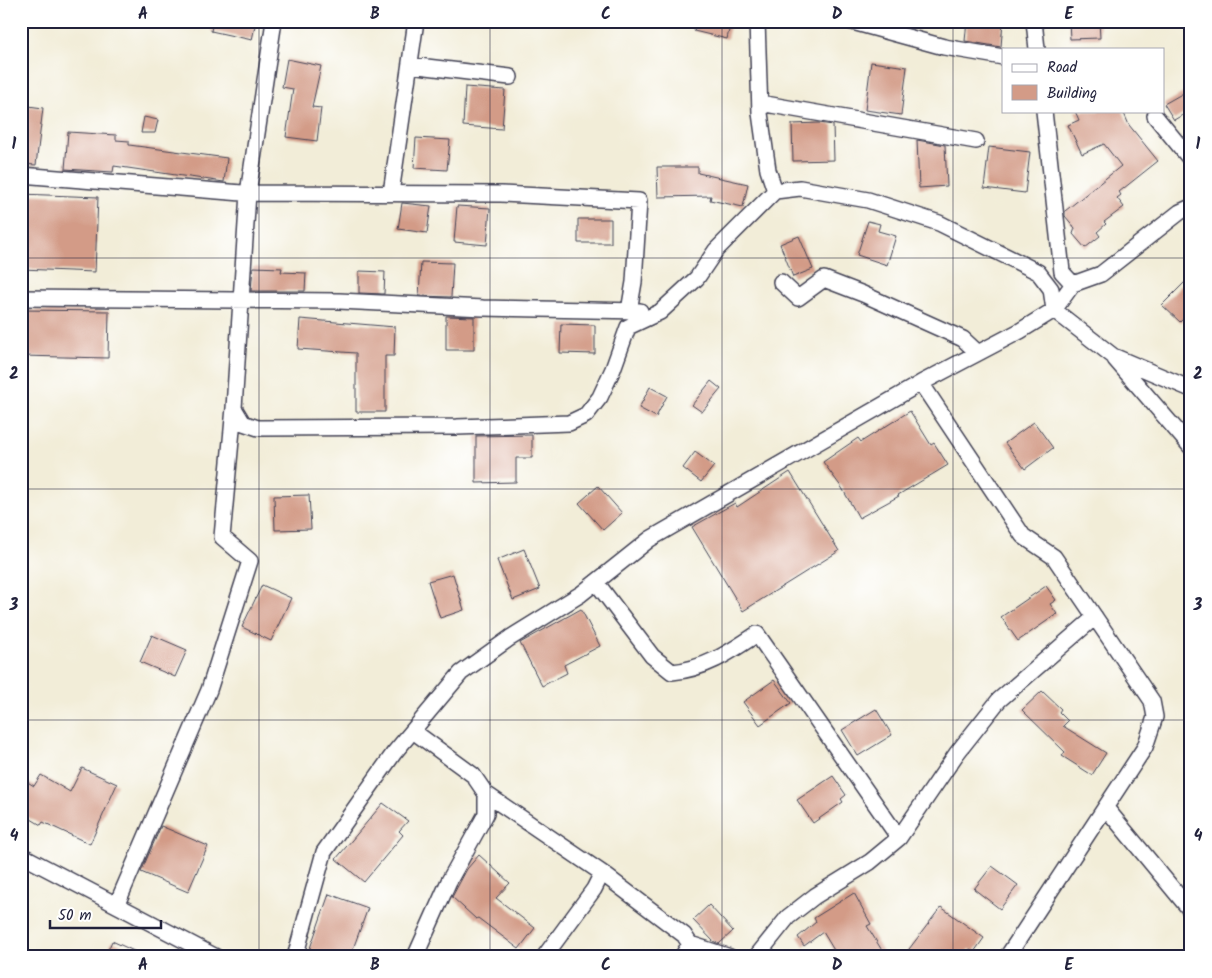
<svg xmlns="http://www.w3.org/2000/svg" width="1212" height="978" font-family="Kalam,sans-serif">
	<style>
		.building { fill: #d39b87 }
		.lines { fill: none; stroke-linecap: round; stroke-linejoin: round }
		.minor-casing { stroke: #414053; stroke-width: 18 }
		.minor { stroke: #fff; stroke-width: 15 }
		.grid { fill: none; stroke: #22223b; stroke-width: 1; stroke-opacity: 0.55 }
		.neatline { fill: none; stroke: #22223b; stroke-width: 2 }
		.grid-label { font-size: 16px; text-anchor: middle; font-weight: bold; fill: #22223b }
	</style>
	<rect width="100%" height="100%" fill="#fff"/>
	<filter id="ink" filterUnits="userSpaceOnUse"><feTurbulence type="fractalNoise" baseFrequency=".02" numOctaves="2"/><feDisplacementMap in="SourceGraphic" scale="10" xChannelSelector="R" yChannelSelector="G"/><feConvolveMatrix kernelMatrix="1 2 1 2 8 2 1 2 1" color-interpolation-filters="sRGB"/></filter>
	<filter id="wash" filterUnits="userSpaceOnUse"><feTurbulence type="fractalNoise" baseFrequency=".0096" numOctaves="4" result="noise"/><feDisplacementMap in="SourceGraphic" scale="20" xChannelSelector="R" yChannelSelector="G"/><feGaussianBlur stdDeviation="1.12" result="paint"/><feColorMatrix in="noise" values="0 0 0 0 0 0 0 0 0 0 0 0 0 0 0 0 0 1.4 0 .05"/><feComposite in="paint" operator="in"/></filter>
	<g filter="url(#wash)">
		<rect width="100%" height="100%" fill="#f2edd8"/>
		<g id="blocks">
			<path class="building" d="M213 21H256L252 40 211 31Z
				M697 21H731L727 39 694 31Z
				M967 21H1003L1001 47 965 41Z
				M1069 21H1099L1100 38 1070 39Z
				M287 59 321 66 312 107 321 108 317 141 286 137 293 89 282 87Z
				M871 62 907 67 901 115 865 110Z
				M465 87 505 90 502 129 463 126Z
				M1187 91 1191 97V110L1174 120 1164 104Z
				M21 105 43 108 36 165 21 164Z
				M1075 111H1123L1129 125 1158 161 1119 192 1121 195 1117 198 1124 207 1104 222 1106 224 1097 232 1100 236 1085 248 1073 234 1075 228 1065 216V211L1121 166 1104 144 1082 154 1068 125 1079 120Z
				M144 117 158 120 155 133H141Z
				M819 123 833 125 834 160 793 161 792 124Z
				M68 132 116 135V140L129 141V145L227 158 224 182 114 166 113 172 65 169Z
				M416 138 450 140 447 170 414 168Z
				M917 140 945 145 947 186 919 188Z
				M989 147 1030 152 1025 193 984 188Z
				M657 167H698V173L748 184 743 207 710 200 711 196 658 197Z
				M21 194 98 197 95 272 21 269Z
				M402 203 431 206 427 233 398 229Z
				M457 206 490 208 487 245 454 242Z
				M578 219H611V243H578Z
				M868 221 880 224 878 231 896 236 887 265 857 255Z
				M799 236 813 269 793 277 780 244Z
				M421 262 453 263 451 297 419 296Z
				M253 267 282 268 281 272 306 273 305 291H251Z
				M359 271 385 272 384 294 359 293Z
				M1191 276V311L1180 322 1162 305Z
				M21 310 109 311 108 358 21 356Z
				M446 316 474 317V350H446Z
				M300 319 395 327 394 356H385V412H356V353L298 349Z
				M561 324 595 325V354L560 353Z
				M711 381 721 389 702 412 692 405Z
				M650 387 667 396 656 417 639 408Z
				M910 411 931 445 934 443 948 465 898 495 899 496 859 518 842 488 823 462 858 438 861 442Z
				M1034 422 1053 448 1025 469 1005 443Z
				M532 435V458H516V482L476 483V436Z
				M695 452 714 466 701 482 683 468Z
				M790 472 839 551 743 611 692 527 735 503 737 507Z
				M598 486 622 513 603 530 579 503Z
				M309 495 311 529 275 530 274 496Z
				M524 549 540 589 513 600 497 560Z
				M453 574 464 610 440 618 428 581Z
				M262 585 291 598 271 641 242 627Z
				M1046 586 1056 600 1050 604 1057 614 1018 641 1001 617Z
				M581 609 600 646 564 665 567 673 542 686 520 643Z
				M152 635 187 650 175 677 140 662Z
				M774 680 791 703 760 725 743 702Z
				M1042 691 1061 709 1059 712 1068 721 1063 726 1106 753 1092 775 1062 756 1065 752 1022 710Z
				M876 709 892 735 858 756 842 730Z
				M82 768 117 784 90 844 43 822 41 825 21 813V778L34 786 41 775 70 792Z
				M833 776 846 795 841 799 843 802 813 823 797 800Z
				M383 803 408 821 399 831 403 835 364 882 336 859Z
				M161 826 208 846 188 892 141 872Z
				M479 855 510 883 496 898 535 928 519 949 478 918 476 919 452 897 467 869Z
				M992 866 1018 885 1000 909 974 889Z
				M854 893 871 924 867 926 886 957H838L823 932 804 946 798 937 816 922 814 918Z
				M329 894 368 908 350 957H325L309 951Z
				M709 905 733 931 719 944 713 941 693 920Z
				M941 907 984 938 974 952 970 949 964 957H950L942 951 938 957H903Z
				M112 941 147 957H105Z"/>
		</g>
	</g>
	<g filter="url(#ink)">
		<use href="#blocks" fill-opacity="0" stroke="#414053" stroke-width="1"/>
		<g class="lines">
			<defs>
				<path id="minor" d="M274 21 248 193 234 408 243 423 258 428 457 427 569 423 586 415 600 397 613 369 628 327 660 312 697 278 716 250 775 191 800 188 868 200 939 223 1038 272 1051 289 1054 310 1113 356 1191 389
					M757 21 760 113 768 170 775 191
					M849 21 944 47 1003 57
					M1034 21 1037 49
					M410 65 510 77
					M760 103 976 141
					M1044 111 1061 262 1062 272 1073 284 1101 274 1180 212 1191 207
					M1155 116 1191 160
					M21 175 242 193 501 194 639 201 634 282 629 311
					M391 193 416 21
					M781 282 798 298 824 279 863 294 963 339 978 353
					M21 298 339 301 483 308 640 311
					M1115 359 1191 447
					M921 383 1023 536 1054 557 1152 701 1155 717 1145 747 1007 957
					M596 582 652 656 672 672C706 669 730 652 757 634L899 838
					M413 731 473 775 486 794V814L449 881 415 957
					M486 794 602 873 684 935 690 944 730 957
					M1106 808 1191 911
					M21 855 216 957
					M117 904 209 690 250 561 222 537 234 408
					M295 957 324 852 394 753 461 673 510 638 581 594 650 539 921 383 1020 331 1054 310 1073 284
					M544 957 594 889 602 873
					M682 957 690 944
					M756 957 788 917 815 896 870 862 899 838 957 753 999 700 1095 617
					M1190 957 1191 955"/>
			</defs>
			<use href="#minor" class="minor-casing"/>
			<use href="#minor" class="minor"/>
		</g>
	</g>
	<path class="grid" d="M259 21V957M490 21V957M722 21V957M953 21V957M21 258H1191M21 489H1191M21 720H1191"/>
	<rect width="1212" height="978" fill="none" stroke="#fff" stroke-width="55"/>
	<rect x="1002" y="48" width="162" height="65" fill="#ffffff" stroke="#a7a7b1"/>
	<rect x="1012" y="64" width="25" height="8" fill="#ffffff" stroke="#a7a7b1"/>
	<text x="1047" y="72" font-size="15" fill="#22223b">Road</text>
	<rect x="1012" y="85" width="25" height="15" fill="#d39b87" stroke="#a7a7b1"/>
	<text x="1047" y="98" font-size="15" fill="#22223b">Building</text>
	<path d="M50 920v8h111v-8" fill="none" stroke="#22223b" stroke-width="2.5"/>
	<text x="58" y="920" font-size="15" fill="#22223b" stroke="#ffffff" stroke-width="4" paint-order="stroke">50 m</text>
	<rect x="28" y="28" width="1156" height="922" class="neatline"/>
	<g class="grid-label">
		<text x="143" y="19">A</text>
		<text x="375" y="19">B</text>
		<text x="606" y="19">C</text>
		<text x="837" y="19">D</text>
		<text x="1069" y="19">E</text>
		<text x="14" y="149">1</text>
		<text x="1198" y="149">1</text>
		<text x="14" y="379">2</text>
		<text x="1198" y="379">2</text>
		<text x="14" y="610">3</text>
		<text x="1198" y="610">3</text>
		<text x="14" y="841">4</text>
		<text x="1198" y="841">4</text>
		<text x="143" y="970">A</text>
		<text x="375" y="970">B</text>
		<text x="606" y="970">C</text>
		<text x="837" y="970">D</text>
		<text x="1069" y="970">E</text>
	</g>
</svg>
